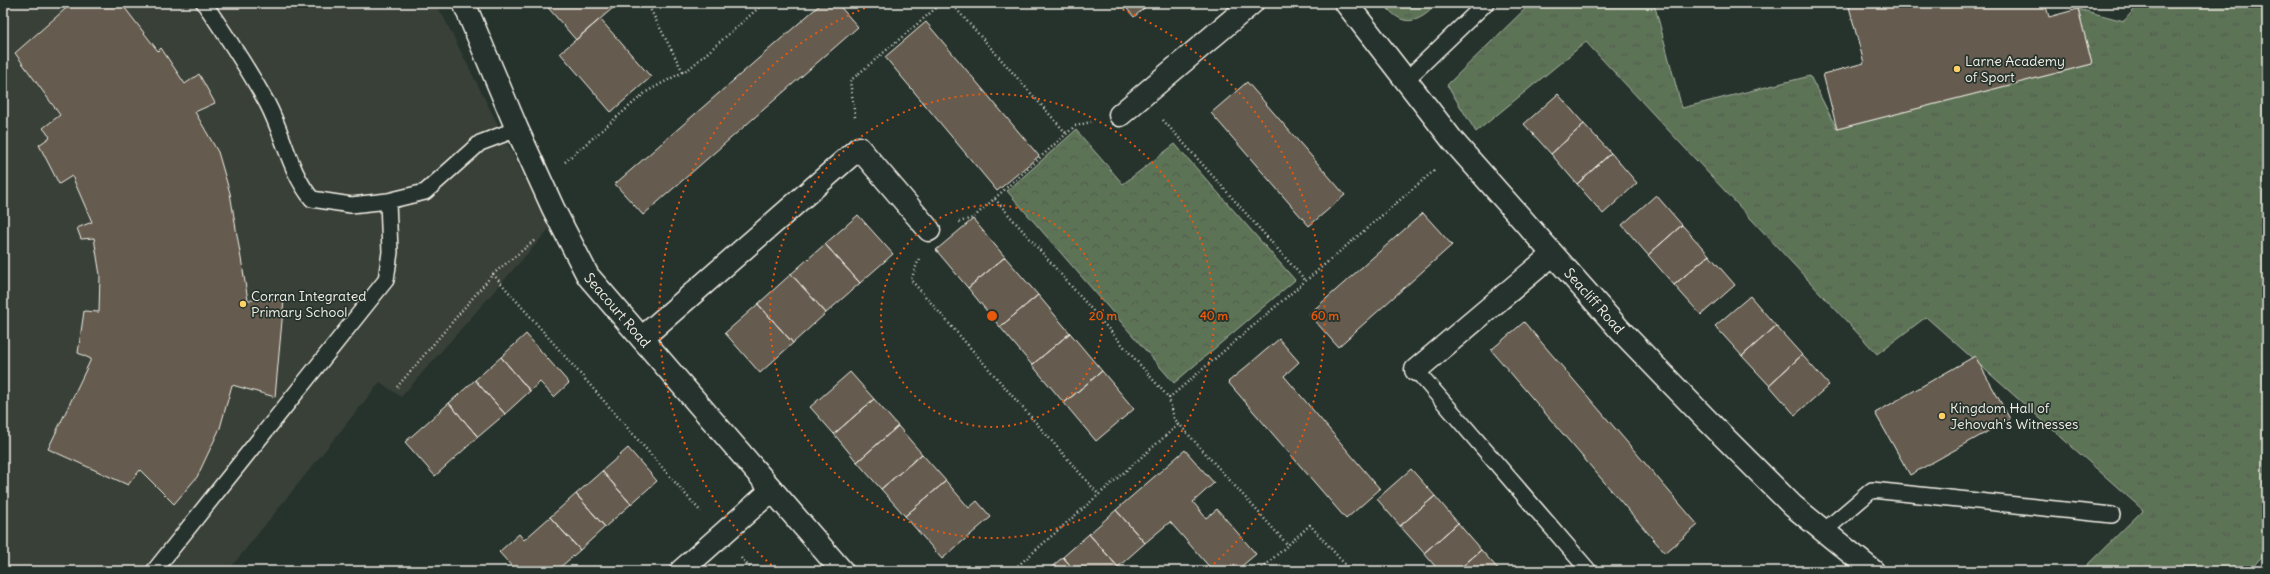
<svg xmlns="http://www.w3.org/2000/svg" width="2270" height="574" font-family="Delius,sans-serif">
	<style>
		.built { fill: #393f37 }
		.grass { fill: url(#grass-tufts); stroke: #a8b2a0 }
		.park { fill: url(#park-crowns); stroke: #a8b2a0 }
		.building { fill: #655c4f; stroke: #f4f1e8 }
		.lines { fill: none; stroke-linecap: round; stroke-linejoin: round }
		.service-casing { stroke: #f4f1e8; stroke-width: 18 }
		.minor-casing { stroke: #f4f1e8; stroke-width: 25 }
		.path { stroke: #f4f1e8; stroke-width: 2.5; stroke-dasharray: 1 3; stroke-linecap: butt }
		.service { stroke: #26332d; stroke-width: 15 }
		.minor { stroke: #26332d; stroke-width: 22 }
		.ring { fill: none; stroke: #e8590c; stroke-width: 2; stroke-dasharray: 2 4 }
		.poi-dot { fill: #ffd166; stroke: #26332d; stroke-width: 1.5 }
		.labels { text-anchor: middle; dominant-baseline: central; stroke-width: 3.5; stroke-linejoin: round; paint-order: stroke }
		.poi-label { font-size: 14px; fill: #f4f1e8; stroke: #26332d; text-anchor: start }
		.street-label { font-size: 14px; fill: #f4f1e8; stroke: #26332d }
		.centre { fill: #e8590c; stroke: #26332d; stroke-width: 2 }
		.ring-label { font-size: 12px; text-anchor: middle; font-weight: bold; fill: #e8590c; stroke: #26332d; stroke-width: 3.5; stroke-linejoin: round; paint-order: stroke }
	</style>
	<defs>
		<pattern id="grass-tufts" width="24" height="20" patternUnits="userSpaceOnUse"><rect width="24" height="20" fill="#5d7357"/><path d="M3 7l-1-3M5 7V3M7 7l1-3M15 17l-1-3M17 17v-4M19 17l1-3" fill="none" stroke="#525b4e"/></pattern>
		<pattern id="park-crowns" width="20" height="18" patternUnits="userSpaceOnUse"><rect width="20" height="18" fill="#5d7357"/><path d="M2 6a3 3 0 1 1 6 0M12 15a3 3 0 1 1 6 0" fill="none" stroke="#525b4e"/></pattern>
	</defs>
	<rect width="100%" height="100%" fill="#26332d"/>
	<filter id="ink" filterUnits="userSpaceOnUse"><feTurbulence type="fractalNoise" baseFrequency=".025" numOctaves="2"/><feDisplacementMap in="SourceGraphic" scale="8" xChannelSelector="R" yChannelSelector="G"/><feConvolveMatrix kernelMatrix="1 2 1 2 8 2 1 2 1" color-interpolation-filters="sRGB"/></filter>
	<g filter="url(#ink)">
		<path class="built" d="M3 3H434L442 14 550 228 401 397 380 382 228 571H3Z"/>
		<path class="grass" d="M1383 3H1438C1418 24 1403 29 1383 3Z
			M1531 3H1654L1682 108 1810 76 1837 129 2092 64 2078 9 2124 21 2140 3H2267V551L2249 571H2081L2143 510 1926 317 1877 354 1586 42 1476 132 1447 85Z"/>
		<path class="park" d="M1076 130 1123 184 1175 144 1295 280 1174 383 1007 191Z"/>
		<path class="building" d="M72 3H121L158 51 161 48 185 84 199 74 215 103 195 112 218 152 230 193 248 300 284 299 275 397 232 385 220 428 197 477 174 504 140 470 128 485 48 449 91 359 78 353 84 311 99 312 100 275 94 238 81 239 77 228 92 222 72 176 59 184 39 145 50 137 43 128 60 115 15 53Z
			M544 3H610L614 7 576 40Z
			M822 3H837L858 27 643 215 615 184Z
			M1122 3H1150L1134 17Z
			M1848 3H2045L2049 17 2078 9 2092 64 1837 129 1823 74 1864 63Z
			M600 19 651 77 611 112 560 53Z
			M926 22 1039 156 997 191 885 57Z
			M1247 82 1345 195 1309 226 1211 113Z
			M1558 94 1584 124 1551 154 1524 124Z
			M1584 124 1611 153 1577 184 1551 154Z
			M1611 153 1637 183 1603 214 1577 184Z
			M1656 195 1682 225 1648 255 1622 225Z
			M1423 213 1452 245 1338 347 1309 314Z
			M858 215 893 254 860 283 825 244Z
			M973 219 1005 257 968 288 936 250Z
			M1682 225 1709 255 1674 285 1648 255Z
			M825 244 860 283 826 313 791 274Z
			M1709 255 1735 285 1701 315 1674 285Z
			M1005 257 1038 295 1000 327 968 288Z
			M791 274 826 313 793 343 758 304Z
			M1038 295 1070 333 1032 365 1000 327Z
			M1750 296 1776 326 1742 356 1715 326Z
			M758 304 793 343 760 373 725 333Z
			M1524 322 1698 525 1665 553 1491 350Z
			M1776 326 1802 355 1769 385 1742 356Z
			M1070 333 1102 371 1064 403 1032 365Z
			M526 334 569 383 554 397 540 382 530 391 501 357Z
			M1279 339 1299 362 1284 376 1380 489 1346 519 1228 382Z
			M1802 355 1829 385 1795 415 1769 385Z
			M1975 356 2010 419 1910 475 1875 413Z
			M501 357 530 391 505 414 475 380Z
			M1102 371 1134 409 1096 441 1064 403Z
			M850 372 874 399 834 434 810 407Z
			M475 380 505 414 478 437 449 403Z
			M874 399 898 426 857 462 834 434Z
			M449 403 478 437 435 476 405 442Z
			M898 426 922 454 881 489 857 462Z
			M628 448 657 481 631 504 602 471Z
			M1185 450 1214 483 1193 502 1206 518 1217 509 1256 554 1236 571H1213L1170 522 1145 543 1116 510Z
			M922 454 946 481 905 516 881 489Z
			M1411 469 1435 496 1400 526 1377 499Z
			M602 471 631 504 605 527 576 494Z
			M946 481 969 508 977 501 991 517 942 559 905 516Z
			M576 494 605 527 580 550 550 517Z
			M1435 496 1458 523 1424 553 1400 526Z
			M1116 510 1145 543 1118 567 1089 534Z
			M550 517 580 550 556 571H516L499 552 519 534 524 540Z
			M1458 523 1481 550 1457 571H1439L1424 553Z
			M1089 534 1118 567 1114 571H1075L1063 557Z
			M1481 550 1500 571H1457Z
			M1063 557 1075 571H1047Z"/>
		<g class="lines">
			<defs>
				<path id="service" d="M204 3C226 35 248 69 267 103 284 135 289 171 312 199L351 205 388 201 425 192 480 143 517 129
					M1406 80 1486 3
					M1416 370 1589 571
					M1824 531 1872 490 2112 515
					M154 571 386 280 390 252 388 201"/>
				<g id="minor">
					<path id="s1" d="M464 3 517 129 553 208 588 276 842 571"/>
					<path id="s2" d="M1346 3 1453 141 1620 330 1705 418 1793 506 1873 571"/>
					<path d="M1120 115 1252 3"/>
					<path d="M642 338 859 148 929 230"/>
					<path d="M1416 370 1552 255"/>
					<path d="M681 571 772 490"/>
				</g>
			</defs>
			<use href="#service" class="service-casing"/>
			<use href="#minor" class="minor-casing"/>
			<path class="path" d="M647 3 683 72
				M951 3 1066 133
				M855 117 850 81 942 3
				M1163 120 1306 281
				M565 162 646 92 690 68 764 3
				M995 199 1169 398 1174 418 1179 424 1287 544
				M959 222 973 218 1075 126 1091 122
				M919 259 911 280 1099 495
				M493 274 701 512
				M397 387 493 274 535 240
				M1169 398 1436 169
				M741 558 753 571
				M1012 571 1179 424
				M1259 571 1310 525 1351 571"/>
			<use href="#service" class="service"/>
			<use href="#minor" class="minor"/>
		</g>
	</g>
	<g class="ring">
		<circle cx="992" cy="316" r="111"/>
		<circle cx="992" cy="316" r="222"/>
		<path d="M776 569A333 333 0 0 1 878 3M1106 3A333 333 0 0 1 1208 569"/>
	</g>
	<g class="poi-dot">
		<circle cx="1957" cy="69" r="4"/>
		<circle cx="243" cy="304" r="4"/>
		<circle cx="1942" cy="416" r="4"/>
	</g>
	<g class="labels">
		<g class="poi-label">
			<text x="1965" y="61">Larne Academy<tspan x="1965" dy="16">of Sport</tspan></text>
			<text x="251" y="296">Corran Integrated<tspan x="251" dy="16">Primary School</tspan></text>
			<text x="1950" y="408">Kingdom Hall of<tspan x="1950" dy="16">Jehovah's Witnesses</tspan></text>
		</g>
		<g class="street-label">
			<text stroke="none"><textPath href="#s2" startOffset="388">Seacliff Road</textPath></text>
			<text stroke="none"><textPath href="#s1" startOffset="345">Seacourt Road</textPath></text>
		</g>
	</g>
	<circle cx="992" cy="316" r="6" class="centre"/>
	<g class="ring-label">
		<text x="1103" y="320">20 m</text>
		<text x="1214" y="320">40 m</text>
		<text x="1325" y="320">60 m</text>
	</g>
	<rect width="2270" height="574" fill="none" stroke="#26332d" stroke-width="16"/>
	<rect x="8" y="8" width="2254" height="558" fill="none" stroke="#f4f1e8" stroke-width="1.5" filter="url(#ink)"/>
</svg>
